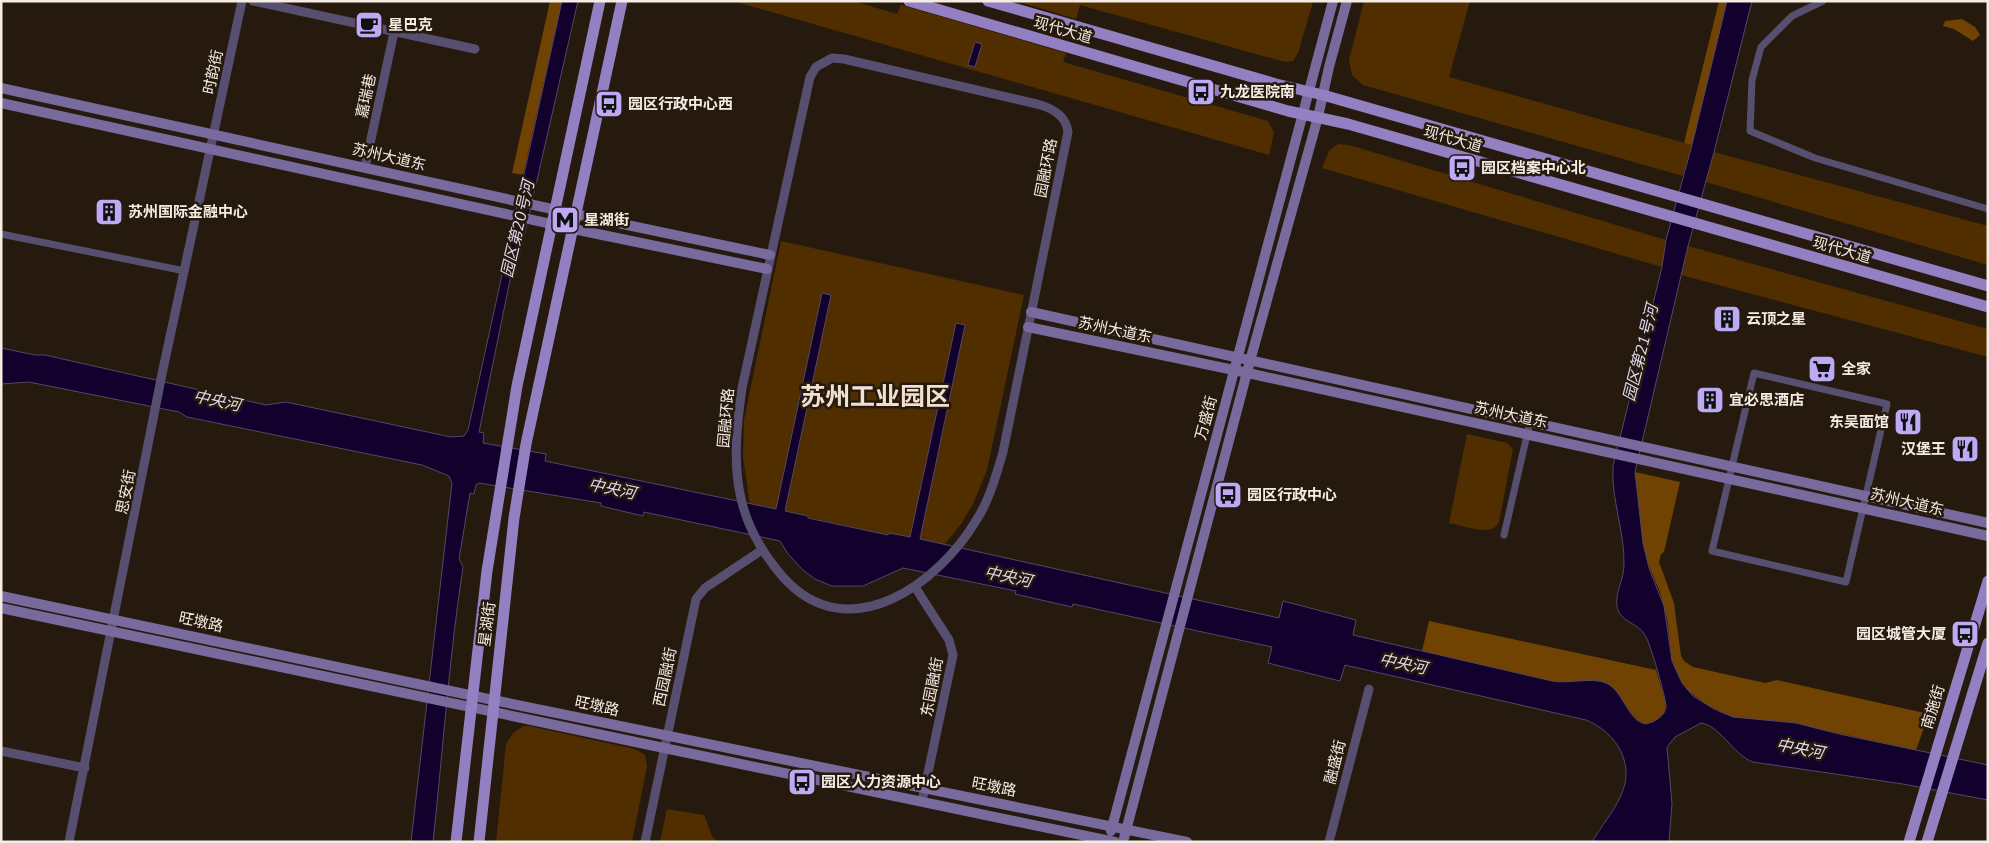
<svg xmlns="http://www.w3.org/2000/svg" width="1989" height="843" font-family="'Nunito Sans','Noto Sans SC',sans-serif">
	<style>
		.green { fill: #512e00 }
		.forest { fill: #704303 }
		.water { fill: #12002d; stroke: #564764 }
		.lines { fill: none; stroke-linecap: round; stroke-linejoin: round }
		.minor { stroke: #574f6f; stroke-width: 7 }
		.tertiary { stroke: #574f6f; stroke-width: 9 }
		.secondary { stroke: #796a9e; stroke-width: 10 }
		.primary { stroke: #9380c2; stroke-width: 11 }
		.labels { text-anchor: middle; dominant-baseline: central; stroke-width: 5; stroke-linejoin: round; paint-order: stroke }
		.poi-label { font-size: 15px; font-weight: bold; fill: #f5ece4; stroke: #261a0e; text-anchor: start }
		.street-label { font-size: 15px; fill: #f5ece4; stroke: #261a0e }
		.water-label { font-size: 16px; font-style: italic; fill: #ded9ee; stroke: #261a0e }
		.town-label { font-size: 25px; font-weight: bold; fill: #f1e0d0; stroke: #261a0e }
	</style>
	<rect width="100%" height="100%" fill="#261a0e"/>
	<path class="green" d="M733 1H853L897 14 901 5 1066 53 1063 62 1268 121 1274 133 1269 155Z
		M1016 1H1309L1313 2 1298 53 1293 61 1285 62 1080 5 1076 19Z
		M1364 1H1470L1449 77 1692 145 1683 176 1363 85 1352 75 1349 60Z
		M1338 144 1349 145 1666 240 1662 267 1322 168 1329 151Z
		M1714 152 1988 226V265L1706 182Z
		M781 241 1024 295 987 470 973 504 961 524 944 545 889 533 888 535 750 504 743 458 744 420Z
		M1688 246 1988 329V357L1681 275Z
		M1467 434 1507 443 1513 449 1499 522C1493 538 1462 525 1449 523Z
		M523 726H529L635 749 645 755 647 766 632 842H496L506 744 513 733Z
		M667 809 704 815 712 836 717 842H660Z"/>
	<path class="forest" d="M550 1H562L523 175 512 173Z
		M1719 1H1727L1692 145 1684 143Z
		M1962 19 1975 27 1980 35 1973 41 1954 29 1943 26 1945 21Z
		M1635 472 1680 482 1664 552 1661 554 1659 562 1674 603 1681 656 1684 661 1693 667 1765 683 1777 680 1929 714 1916 750 1787 722 1733 717 1707 705 1687 690 1678 676 1672 661 1667 618 1660 592 1645 556 1638 515Z
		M1429 621 1656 670 1666 703 1664 713C1635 746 1627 692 1605 683 1591 678 1569 684 1552 681L1422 651Z"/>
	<path class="water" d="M562 1H578L515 276 511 275 479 432 484 433 483 443 546 454 545 461 776 509 822 293 831 295 785 511 808 516V518L888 535 889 533 910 537 956 323 965 325 920 539 1279 618 1283 601 1356 620 1353 635 1552 681C1568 684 1592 677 1606 683 1624 691 1627 721 1646 724 1654 722 1664 717 1666 708 1667 701 1650 642 1645 635 1637 622 1619 622 1617 606 1615 592 1624 579 1624 565 1625 532 1611 500 1613 466L1662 267 1666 240 1692 145 1727 1H1752L1714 152 1688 246 1635 472 1643 543 1649 568 1664 606 1672 661 1682 683 1693 696 1714 709 1733 717 1796 723 1839 734 1988 765V800L1903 784 1753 762C1733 755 1721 726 1701 723L1675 737 1667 747 1672 804 1669 842H1592C1601 826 1614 812 1621 795 1636 764 1616 732 1586 720L1345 665 1340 681 1268 663 1272 647 1073 604 1072 607 1015 594 1016 591 903 568 863 586H832L815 579 803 570 788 554 780 541 644 512 643 516 601 506V503L479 483 476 485 474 494 470 493 459 559 463 567C449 658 443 750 433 842H411L452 483 449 476 422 465 187 417 179 412 29 382 1 384V348L35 355H45L266 405 286 402 451 437 464 436 468 430Z
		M975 42 982 44 975 67 968 65Z"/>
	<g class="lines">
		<path class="minor" d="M1823 1 1792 16 1761 47 1752 80 1750 131 1815 158 1988 209
			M1 234 185 271
			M1754 373 1887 404 1846 582 1712 551Z
			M1504 535 1530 422"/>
		<path class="tertiary" d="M253 1 475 49
			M832 58 844 59 1037 104C1052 108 1066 115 1068 132L1003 452C996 475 990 499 977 519 939 584 848 650 783 577 763 554 746 525 740 494 733 460 737 423 742 388L810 77 816 67Z
			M365 167 394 32
			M915 587 949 640 953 655 922 801
			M1 751 85 768
			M69 842 162 374 242 1
			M645 842 696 599 705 588 762 550
			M1329 842 1369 689"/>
		<path class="secondary" d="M1 88 575 214 770 255
			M1 103 583 231 767 269
			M1031 312 1988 523
			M1028 327 1248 373 1988 536
			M1 596 493 700 1187 842
			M1 608 664 748 1115 842
			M1111 831 1333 1
			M1123 842 1250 361 1318 117 1329 67 1347 1"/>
		<path class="primary" d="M909 1 1288 111 1348 124 1988 307
			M988 1 1276 84 1323 95 1988 286
			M456 842 487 571 517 386 600 1
			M479 842 514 518 526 444 622 1
			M1909 842 1988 581
			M1927 842 1988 643"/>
	</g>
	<defs>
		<symbol id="cafe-square" viewBox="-11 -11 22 22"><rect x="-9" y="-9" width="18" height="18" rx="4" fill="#bea9f5" stroke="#261a0e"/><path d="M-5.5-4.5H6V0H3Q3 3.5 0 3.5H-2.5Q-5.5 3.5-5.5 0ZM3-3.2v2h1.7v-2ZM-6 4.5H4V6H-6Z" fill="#111"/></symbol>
		<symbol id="bus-square" viewBox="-11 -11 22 22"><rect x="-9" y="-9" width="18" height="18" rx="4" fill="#bea9f5" stroke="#261a0e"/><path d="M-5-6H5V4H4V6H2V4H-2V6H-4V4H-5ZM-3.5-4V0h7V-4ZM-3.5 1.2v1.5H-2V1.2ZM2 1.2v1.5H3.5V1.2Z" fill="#111"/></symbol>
		<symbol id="building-square" viewBox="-11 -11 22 22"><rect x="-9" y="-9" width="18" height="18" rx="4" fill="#bea9f5" stroke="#261a0e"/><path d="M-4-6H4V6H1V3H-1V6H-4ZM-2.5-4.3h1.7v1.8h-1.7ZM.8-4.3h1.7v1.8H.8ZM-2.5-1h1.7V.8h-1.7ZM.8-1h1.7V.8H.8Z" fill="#111"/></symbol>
		<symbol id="metro-square" viewBox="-11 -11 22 22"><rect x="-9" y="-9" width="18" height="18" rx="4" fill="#bea9f5" stroke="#261a0e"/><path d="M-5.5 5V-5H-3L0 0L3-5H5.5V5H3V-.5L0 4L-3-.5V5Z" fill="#111"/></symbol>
		<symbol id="supermarket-square" viewBox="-11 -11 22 22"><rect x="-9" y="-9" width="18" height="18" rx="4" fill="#bea9f5" stroke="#261a0e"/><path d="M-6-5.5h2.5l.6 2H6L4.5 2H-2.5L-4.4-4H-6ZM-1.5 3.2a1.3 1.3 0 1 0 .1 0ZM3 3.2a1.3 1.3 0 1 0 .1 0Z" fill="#111"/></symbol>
		<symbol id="restaurant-square" viewBox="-11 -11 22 22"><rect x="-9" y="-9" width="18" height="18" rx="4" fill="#bea9f5" stroke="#261a0e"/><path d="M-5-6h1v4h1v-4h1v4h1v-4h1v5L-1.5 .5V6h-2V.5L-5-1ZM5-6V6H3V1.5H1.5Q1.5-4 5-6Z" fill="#111"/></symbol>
	</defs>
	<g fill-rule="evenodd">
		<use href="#cafe-square" x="353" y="9" width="32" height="32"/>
		<use href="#bus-square" x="1185" y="76" width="32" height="32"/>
		<use href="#bus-square" x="593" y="88" width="32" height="32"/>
		<use href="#bus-square" x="1446" y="152" width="32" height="32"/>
		<use href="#building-square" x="93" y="196" width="32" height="32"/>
		<use href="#metro-square" x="549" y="204" width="32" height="32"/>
		<use href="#building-square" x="1711" y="303" width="32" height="32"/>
		<use href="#supermarket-square" x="1806" y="353" width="32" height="32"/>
		<use href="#building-square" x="1694" y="384" width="32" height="32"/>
		<use href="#restaurant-square" x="1892" y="406" width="32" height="32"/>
		<use href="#restaurant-square" x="1949" y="433" width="32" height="32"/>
		<use href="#bus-square" x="1212" y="479" width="32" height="32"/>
		<use href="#bus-square" x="1949" y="618" width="32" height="32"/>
		<use href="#bus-square" x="786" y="766" width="32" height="32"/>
	</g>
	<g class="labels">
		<g class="poi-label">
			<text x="388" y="25">星巴克</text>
			<text x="1220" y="92">九龙医院南</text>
			<text x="628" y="104">园区行政中心西</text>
			<text x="1481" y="168">园区档案中心北</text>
			<text x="128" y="212">苏州国际金融中心</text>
			<text x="584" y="220">星湖街</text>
			<text x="1746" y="319">云顶之星</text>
			<text x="1841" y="369">全家</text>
			<text x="1729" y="400">宜必思酒店</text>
			<text x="1889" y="422" text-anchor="end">东吴面馆</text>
			<text x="1946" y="449" text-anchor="end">汉堡王</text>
			<text x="1247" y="495">园区行政中心</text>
			<text x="1946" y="634" text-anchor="end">园区城管大厦</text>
			<text x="821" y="782">园区人力资源中心</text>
		</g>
		<g class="street-label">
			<text transform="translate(1063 30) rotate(16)">现代大道</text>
			<text transform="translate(213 72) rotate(-78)">时韵街</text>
			<text transform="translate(366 96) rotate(-78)">嘉瑞巷</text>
			<text transform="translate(1453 139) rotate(16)">现代大道</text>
			<text transform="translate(389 157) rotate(13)">苏州大道东</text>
			<text transform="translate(1046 168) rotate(-79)">园融环路</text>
			<text transform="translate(1842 250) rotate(16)">现代大道</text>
			<text transform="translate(1115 330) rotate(12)">苏州大道东</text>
			<text transform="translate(1511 415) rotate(12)">苏州大道东</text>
			<text transform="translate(726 418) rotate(-85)">园融环路</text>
			<text transform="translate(1206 418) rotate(-75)">万盛街</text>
			<text transform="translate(126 492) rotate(-79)">思安街</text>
			<text transform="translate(1907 502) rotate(13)">苏州大道东</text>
			<text transform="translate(201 622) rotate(12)">旺墩路</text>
			<text transform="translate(487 624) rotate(-83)">星湖街</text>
			<text transform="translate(665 677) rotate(-78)">西园融街</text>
			<text transform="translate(932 687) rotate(-79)">东园融街</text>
			<text transform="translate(597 706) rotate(12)">旺墩路</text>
			<text transform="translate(1933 707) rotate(-73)">南施街</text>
			<text transform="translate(1335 762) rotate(-76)">融盛街</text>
			<text transform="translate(994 787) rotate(11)">旺墩路</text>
		</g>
		<g class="water-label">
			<text transform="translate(518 229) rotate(-77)">园区第20号河</text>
			<text transform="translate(1641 353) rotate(-76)">园区第21号河</text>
			<text transform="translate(217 401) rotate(12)">中央河</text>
			<text transform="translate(612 489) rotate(12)">中央河</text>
			<text transform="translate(1008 577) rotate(12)">中央河</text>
			<text transform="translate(1403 664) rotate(12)">中央河</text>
			<text transform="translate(1800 749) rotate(11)">中央河</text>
		</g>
		<g class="town-label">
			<text x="875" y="397">苏州工业园区</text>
		</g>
	</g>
	<rect width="1989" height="843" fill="none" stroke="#f5ece4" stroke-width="5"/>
</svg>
